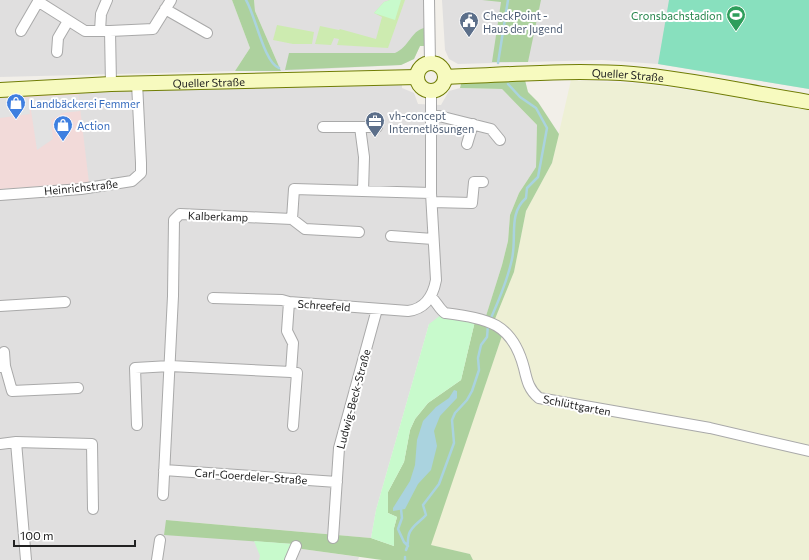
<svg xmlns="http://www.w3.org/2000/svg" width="809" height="560" font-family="Commissioner,sans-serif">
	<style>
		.residential { fill: #e0dfdf }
		.commercial { fill: #f2dad9 }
		.farmland { fill: #eef0d5 }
		.grass { fill: #cdebb0 }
		.forest { fill: #add19e }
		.park { fill: #c8facc }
		.pitch { fill: #88e0be }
		.parking { fill: #e2e2e2 }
		.water { fill: #aad3df }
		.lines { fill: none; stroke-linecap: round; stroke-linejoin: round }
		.stream { stroke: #aad3df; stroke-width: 2.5 }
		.street-casing { stroke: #a9a9a9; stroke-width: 12 }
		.secondary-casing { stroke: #707d05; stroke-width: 16 }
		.street { stroke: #fff; stroke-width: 10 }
		.secondary { stroke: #f7fabf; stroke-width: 14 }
		.labels { text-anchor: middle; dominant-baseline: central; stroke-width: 4; stroke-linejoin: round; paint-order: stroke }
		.service-label { font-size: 11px; fill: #4e5e75; stroke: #fff; text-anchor: start }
		.leisure-label { font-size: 11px; fill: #27864d; stroke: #fff; text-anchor: end }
		.street-label { font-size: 11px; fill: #222; stroke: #fff }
		.shop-label { font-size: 11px; fill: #366cbe; stroke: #fff; text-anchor: start }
	</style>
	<rect width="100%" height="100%" fill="#f2efe9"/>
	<path class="residential" d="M0 0H232L250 48 235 71 0 77Z
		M254 0H424V46H420L414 59 401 65 281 71 255 11Z
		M442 0H809V89L658 64 602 60 458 64 449 59 445 50Z
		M402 84V88L414 93 418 104 441 105 449 91 460 88 502 89 537 125 536 167 519 193 510 215 508 241 502 265 484 323 429 324 376 510 371 538 166 520 293 544 302 549 359 557 358 560H0V189L42 187 78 91Z"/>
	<path class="commercial" d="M78 91 89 183 0 189V98Z"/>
	<path class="farmland" d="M571 80 644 84 809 107V447L543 395 535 388 508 329 495 319 514 272 526 211 552 163Z
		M503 333 516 352 532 396 722 434 809 454V560H473L470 554 430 545Z"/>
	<path class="grass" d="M390 0H405L388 48 337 45 339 39 334 38 331 45 315 44 320 26 339 30 340 29 376 39 382 17 374 13 384 2Z
		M277 25 314 32 312 44H293L273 40Z"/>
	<path class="forest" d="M232 0H254L255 11 281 71H235L250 48Z
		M482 0H541L528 62H492L501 2Z
		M424 28V46H420L414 59 401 65 285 70 289 53H395C409 47 411 31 424 28Z
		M525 80 528 92 538 102 559 134 552 163 526 211 514 272 495 319 486 316 502 265 508 241 510 215 519 193 536 167 537 125 502 89 460 88 461 84Z
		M475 321 503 333 431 545 470 554 473 560H382L302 549 293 544 164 535 166 520 371 538 394 546V528L397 517 388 513V492L404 462 410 430 415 419 428 403 461 380Z"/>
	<path class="park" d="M390 0H401L395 20 374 13 384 2Z
		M441 315 475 321 461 380 428 403 415 419 410 430 404 462 388 492V513L397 517 394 528V546L371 538 376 510 429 324Z
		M254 541 293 544 286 560H259L260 556Z"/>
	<path class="pitch" d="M669 0H809V89L658 64Z"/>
	<path class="parking" d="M78 95 80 111 63 113 51 120 53 139 37 150 29 97Z
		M0 98H28L30 114 0 118Z"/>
	<path class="water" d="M454 390 457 391V398L440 416 434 431 437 446 431 470 418 484 405 509 393 511V508L410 481 415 465 417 440 423 421 436 407 449 398Z"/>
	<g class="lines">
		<path class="stream" d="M246 0C255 14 264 63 279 68
			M498 63 508 0
			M491 318C499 300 508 278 512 259 517 236 508 214 526 198L527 188 538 177 547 128 536 108 520 97 508 84
			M401 509 402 518 398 529 404 542 408 546
			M406 550C409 545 407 540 409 534 412 525 420 522 426 515L423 505 439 484 454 443 452 420 455 413 467 400 472 391 479 370 478 358 481 345 487 337 488 325
			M405 560V557"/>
		<defs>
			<path id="street" d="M429 0 430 63
				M39 2 85 31H110
				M165 9 207 33
				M21 31 39 0
				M100 31 101 14 107 0
				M57 52 58 38 68 21
				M111 84 110 31 153 29 171 0
				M431 114 491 129 500 140
				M323 127H360L364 157 363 191
				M360 127H377
				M467 144 473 124
				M0 195 81 189 132 181 141 173V163L137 83
				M432 202 472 203 474 182H483
				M292 219 305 229 359 232
				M391 236 433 239
				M431 297C437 302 439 309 445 313 488 319 512 322 524 368 527 381 529 390 539 398L710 428 809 451
				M213 298 282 300 289 302 408 311C425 309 433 296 436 280L431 193V91
				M0 306 65 302
				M4 352 5 366
				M0 367 5 366 12 391 78 388
				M291 372 297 373 293 426
				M137 425 135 368 170 366 291 372 293 343 287 331 289 302
				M16 442 26 560
				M0 444 16 442 92 444 93 509
				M164 470 337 482
				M163 495 173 296 174 220 180 214 292 219 294 189 431 193
				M333 538 339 448 377 309
				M157 560 160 540
				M290 560 296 546"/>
			<g id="secondary">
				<circle cx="431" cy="77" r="14"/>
				<path id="s1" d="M445 77C507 75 571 69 633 74 692 79 750 93 809 102"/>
				<path id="s2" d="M0 90 111 84 417 77"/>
			</g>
		</defs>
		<use href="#street" class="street-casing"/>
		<use href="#secondary" class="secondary-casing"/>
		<use href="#street" class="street"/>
		<use href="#secondary" class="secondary"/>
	</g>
	<defs>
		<symbol id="stadium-pin" viewBox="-11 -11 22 30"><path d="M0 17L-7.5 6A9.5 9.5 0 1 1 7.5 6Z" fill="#2e9e5b" stroke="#fff"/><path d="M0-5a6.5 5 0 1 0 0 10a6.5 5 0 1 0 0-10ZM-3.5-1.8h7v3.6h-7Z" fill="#fff"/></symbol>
		<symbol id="civic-pin" viewBox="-11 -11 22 30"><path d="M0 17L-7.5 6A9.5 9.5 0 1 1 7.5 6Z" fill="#5c6f8a" stroke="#fff"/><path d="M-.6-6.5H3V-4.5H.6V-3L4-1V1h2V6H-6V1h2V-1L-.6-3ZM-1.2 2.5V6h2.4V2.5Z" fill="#fff"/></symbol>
		<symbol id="shop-pin" viewBox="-11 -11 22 30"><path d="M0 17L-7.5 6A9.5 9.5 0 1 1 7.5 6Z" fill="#3f7fe0" stroke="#fff"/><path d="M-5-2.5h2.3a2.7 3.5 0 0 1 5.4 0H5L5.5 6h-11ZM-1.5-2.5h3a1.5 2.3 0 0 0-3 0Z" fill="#fff"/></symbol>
		<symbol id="office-pin" viewBox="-11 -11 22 30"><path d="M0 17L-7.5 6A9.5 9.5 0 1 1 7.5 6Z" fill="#5c6f8a" stroke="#fff"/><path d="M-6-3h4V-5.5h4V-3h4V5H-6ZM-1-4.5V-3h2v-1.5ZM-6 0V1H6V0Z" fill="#fff"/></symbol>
	</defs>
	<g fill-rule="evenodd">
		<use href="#stadium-pin" x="725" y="4" width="22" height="30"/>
		<use href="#civic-pin" x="458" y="10" width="22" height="30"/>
		<use href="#shop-pin" x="5" y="92" width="22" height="30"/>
		<use href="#office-pin" x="364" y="110" width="22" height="30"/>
		<use href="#shop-pin" x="52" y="114" width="22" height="30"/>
	</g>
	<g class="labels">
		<g class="service-label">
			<text x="483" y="15">CheckPoint -<tspan x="483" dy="13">Haus der Jugend</tspan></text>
			<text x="389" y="115">vh-concept<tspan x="389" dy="13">Internetlösungen</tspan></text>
		</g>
		<g class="leisure-label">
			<text x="722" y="15">Cronsbachstadion</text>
		</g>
		<g class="street-label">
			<text stroke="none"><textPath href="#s1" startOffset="183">Queller Straße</textPath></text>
			<text stroke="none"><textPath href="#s2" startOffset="209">Queller Straße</textPath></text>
			<text transform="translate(81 187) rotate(-6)">Heinrichstraße</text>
			<text transform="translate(218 216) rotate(2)">Kalberkamp</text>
			<text transform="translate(324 305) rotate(4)">Schreefeld</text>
			<text transform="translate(353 399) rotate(-75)">Ludwig-Beck-Straße</text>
			<text transform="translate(577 405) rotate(11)">Schlüttgarten</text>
			<text transform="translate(251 476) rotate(4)">Carl-Goerdeler-Straße</text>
		</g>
		<g class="shop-label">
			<text x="30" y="103">Landbäckerei Femmer</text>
			<text x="77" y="125">Action</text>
		</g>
	</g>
	<path d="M14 540v6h121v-6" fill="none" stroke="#222222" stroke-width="2"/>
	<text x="20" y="540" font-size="12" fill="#222222" stroke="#ffffff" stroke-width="3" paint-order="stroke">100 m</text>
</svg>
